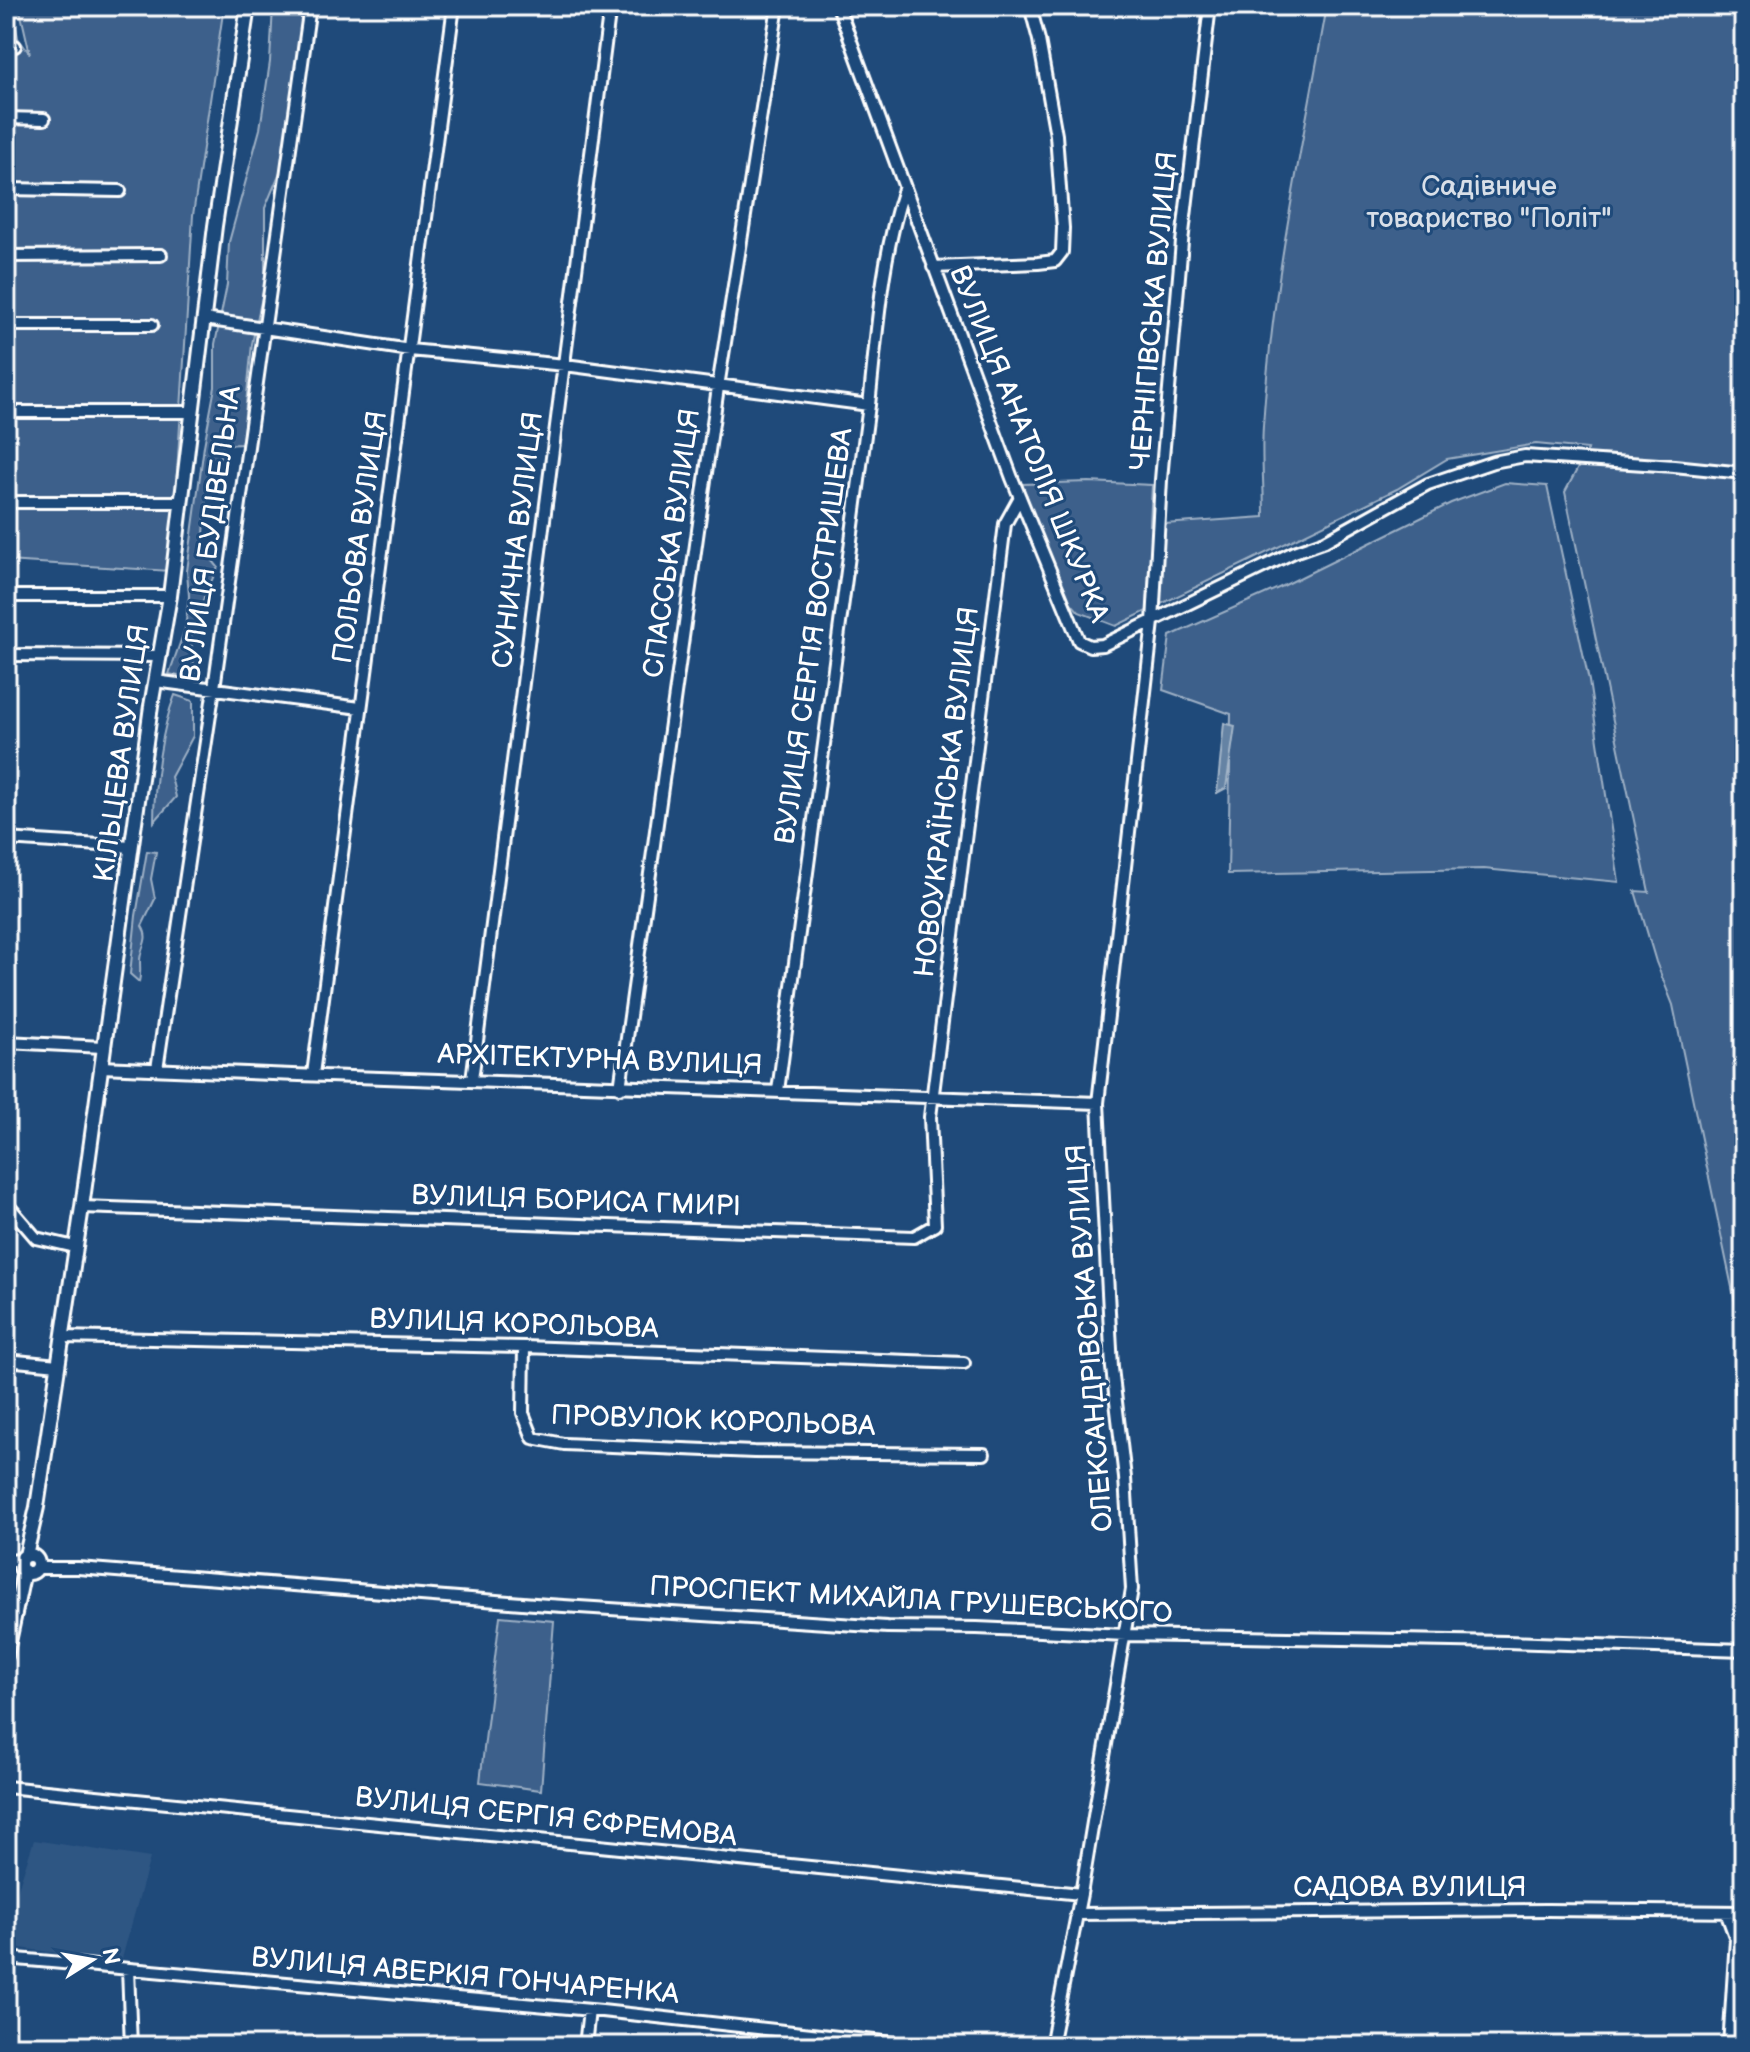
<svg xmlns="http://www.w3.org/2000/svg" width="1750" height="2052" font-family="'Balsamiq Sans',sans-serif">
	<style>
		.built { fill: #2e5683 }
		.green { fill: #3c618b; stroke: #9eb0c5; stroke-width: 2 }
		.water { fill: #6583a4; stroke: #a3b5c8; stroke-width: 2 }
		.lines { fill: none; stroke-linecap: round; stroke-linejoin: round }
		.minor-casing { stroke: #fff; stroke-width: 16 }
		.major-casing { stroke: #fff; stroke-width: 18 }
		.minor { stroke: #1f4a7a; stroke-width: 10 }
		.major { stroke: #1f4a7a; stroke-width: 12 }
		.labels { text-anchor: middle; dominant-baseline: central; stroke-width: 6; stroke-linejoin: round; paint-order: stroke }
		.park-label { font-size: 28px; fill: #d8dfe8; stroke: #1f4a7a }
		.street-label { font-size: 28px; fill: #fff; stroke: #1f4a7a }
	</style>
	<rect width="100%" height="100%" fill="#1f4a7a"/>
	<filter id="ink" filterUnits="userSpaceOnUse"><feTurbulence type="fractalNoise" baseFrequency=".0125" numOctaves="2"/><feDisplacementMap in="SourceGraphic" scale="16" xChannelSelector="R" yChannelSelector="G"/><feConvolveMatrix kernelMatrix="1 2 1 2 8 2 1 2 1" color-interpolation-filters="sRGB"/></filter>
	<g filter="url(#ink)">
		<path class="built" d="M34 1840 150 1858 121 1962 6 1946V1925Z"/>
		<path class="green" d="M6 6H12L18 38 30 54 19 6H224L193 215 171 571 6 561Z
			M273 6H305L283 165 265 208V283L252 344 242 444 223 445 206 506 203 549 218 567 204 597 191 640 196 680 169 674 185 629 189 596 187 571 204 446 215 387V344L227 285 229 242 260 129 270 62Z
			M1327 6H1744V1345L1673 1005 1656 962 1635 891 1649 892 1565 492 1588 449 1536 444 1447 459 1397 489 1116 626 1079 612 1065 596 1022 484 1089 482 1152 485 1150 525 1264 517C1264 487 1261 456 1263 426 1272 284 1302 146 1327 6Z
			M1505 483 1547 486 1589 681 1619 882 1484 869 1228 874 1231 714 1163 690 1170 636 1283 586 1451 503Z
			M175 695 193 701V736L171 777 176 797 154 822C154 784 161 730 175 695Z
			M147 851 156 852 151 879 155 899 142 926C151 940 140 947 140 961 140 969 141 974 139 982L130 974 136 916Z
			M500 1616 554 1621 541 1790 480 1782Z"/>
		<path class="water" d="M1224 723 1235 726 1226 788 1217 793Z"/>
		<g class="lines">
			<defs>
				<path id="minor" d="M838 6 1012 478 1079 641 1090 646 1103 645 1294 552 1325 541 1428 484 1493 462 1525 456 1674 466 1744 473
					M6 46H15
					M6 118 44 119
					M6 189 120 191
					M6 256 161 255
					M933 267 1038 263 1055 261 1062 252 1063 228 1056 135 1039 40 1030 6
					M204 319 410 350 565 365 869 405
					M6 325H152
					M6 412H193
					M6 502H181
					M6 596H170
					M6 655 160 656
					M155 681 360 708
					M6 839 132 847
					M6 1042 103 1047
					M101 1067C433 1082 765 1089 1098 1103
					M157 1069 214 688 310 6
					M313 1074 454 6
					M472 1080 610 6
					M620 1088 718 387 778 6
					M778 1091 869 405C877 333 881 259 904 189
					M6 1203 36 1238 75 1247
					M82 1207 914 1237 935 1225 930 1117 1005 524 1020 497
					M62 1337 524 1347 964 1363
					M524 1347 523 1413 533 1438 564 1444 754 1452 984 1454
					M6 1360 58 1365
					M6 1561 21 1560
					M36 1568H78L548 1605 887 1627 977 1628 1126 1635 1507 1642 1744 1650
					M6 1787 1081 1894
					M1726 1912 1736 1939 1729 2046
					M1076 1914 1547 1910 1744 1912
					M6 1958 602 2011 920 2046
					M128 1969 131 2046
					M585 2046 589 2010
					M1051 2046 1081 1894 1132 1589 1125 1478 1112 1368 1098 1103 1153 622 1161 480 1182 242 1210 6"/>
				<path id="major" d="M26 1555 37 1507 82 1207 151 706 170 596 215 226 248 6
					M20 1564a9 9 0 1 1 18 0a9 9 0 1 1-18 0Z
					M6 1656 24 1571"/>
			</defs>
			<use href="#minor" class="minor-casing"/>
			<use href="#major" class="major-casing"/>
			<use href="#minor" class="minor"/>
			<use href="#major" class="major"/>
		</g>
	</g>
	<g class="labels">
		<g class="park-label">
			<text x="1489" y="186">Садівниче<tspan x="1489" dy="32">товариство "Політ"</tspan></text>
		</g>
		<g class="street-label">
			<text transform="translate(1154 311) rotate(-85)">ЧЕРНІГІВСЬКА ВУЛИЦЯ</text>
			<text transform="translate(1029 444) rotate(68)">ВУЛИЦЯ АНАТОЛІЯ ШКУРКА</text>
			<text transform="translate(211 534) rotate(-82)">ВУЛИЦЯ БУДІВЕЛЬНА</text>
			<text transform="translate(360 537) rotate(-82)">ПОЛЬОВА ВУЛИЦЯ</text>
			<text transform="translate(518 540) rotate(-83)">СУНИЧНА ВУЛИЦЯ</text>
			<text transform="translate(672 543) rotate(-82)">СПАССЬКА ВУЛИЦЯ</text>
			<text transform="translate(814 636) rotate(-82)">ВУЛИЦЯ СЕРГІЯ ВОСТРИШЕВА</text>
			<text transform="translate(122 753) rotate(-82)">КІЛЬЦЕВА ВУЛИЦЯ</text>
			<text transform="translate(947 792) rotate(-83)">НОВОУКРАЇНСЬКА ВУЛИЦЯ</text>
			<text transform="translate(600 1060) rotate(2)">АРХІТЕКТУРНА ВУЛИЦЯ</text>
			<text transform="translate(576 1201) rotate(2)">ВУЛИЦЯ БОРИСА ГМИРІ</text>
			<text transform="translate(514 1324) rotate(2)">ВУЛИЦЯ КОРОЛЬОВА</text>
			<text transform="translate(1090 1338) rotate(-94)">ОЛЕКСАНДРІВСЬКА ВУЛИЦЯ</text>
			<text transform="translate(713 1421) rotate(2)">ПРОВУЛОК КОРОЛЬОВА</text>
			<text transform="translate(911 1600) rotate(3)">ПРОСПЕКТ МИХАЙЛА ГРУШЕВСЬКОГО</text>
			<text transform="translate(546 1817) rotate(6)">ВУЛИЦЯ СЕРГІЯ ЄФРЕМОВА</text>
			<text x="1410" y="1887">САДОВА ВУЛИЦЯ</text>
			<text transform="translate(465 1976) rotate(5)">ВУЛИЦЯ АВЕРКІЯ ГОНЧАРЕНКА</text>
		</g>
	</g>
	<rect width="1750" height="2052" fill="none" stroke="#1f4a7a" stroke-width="32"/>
	<rect x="16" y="16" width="1718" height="2020" fill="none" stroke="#fff" stroke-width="3" filter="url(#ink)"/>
	<g transform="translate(92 1960) rotate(79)" stroke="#1f4a7a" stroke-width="6" paint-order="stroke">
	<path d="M0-6L14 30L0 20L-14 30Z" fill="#ffffff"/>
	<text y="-12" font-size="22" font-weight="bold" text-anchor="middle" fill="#ffffff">N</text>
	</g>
</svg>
